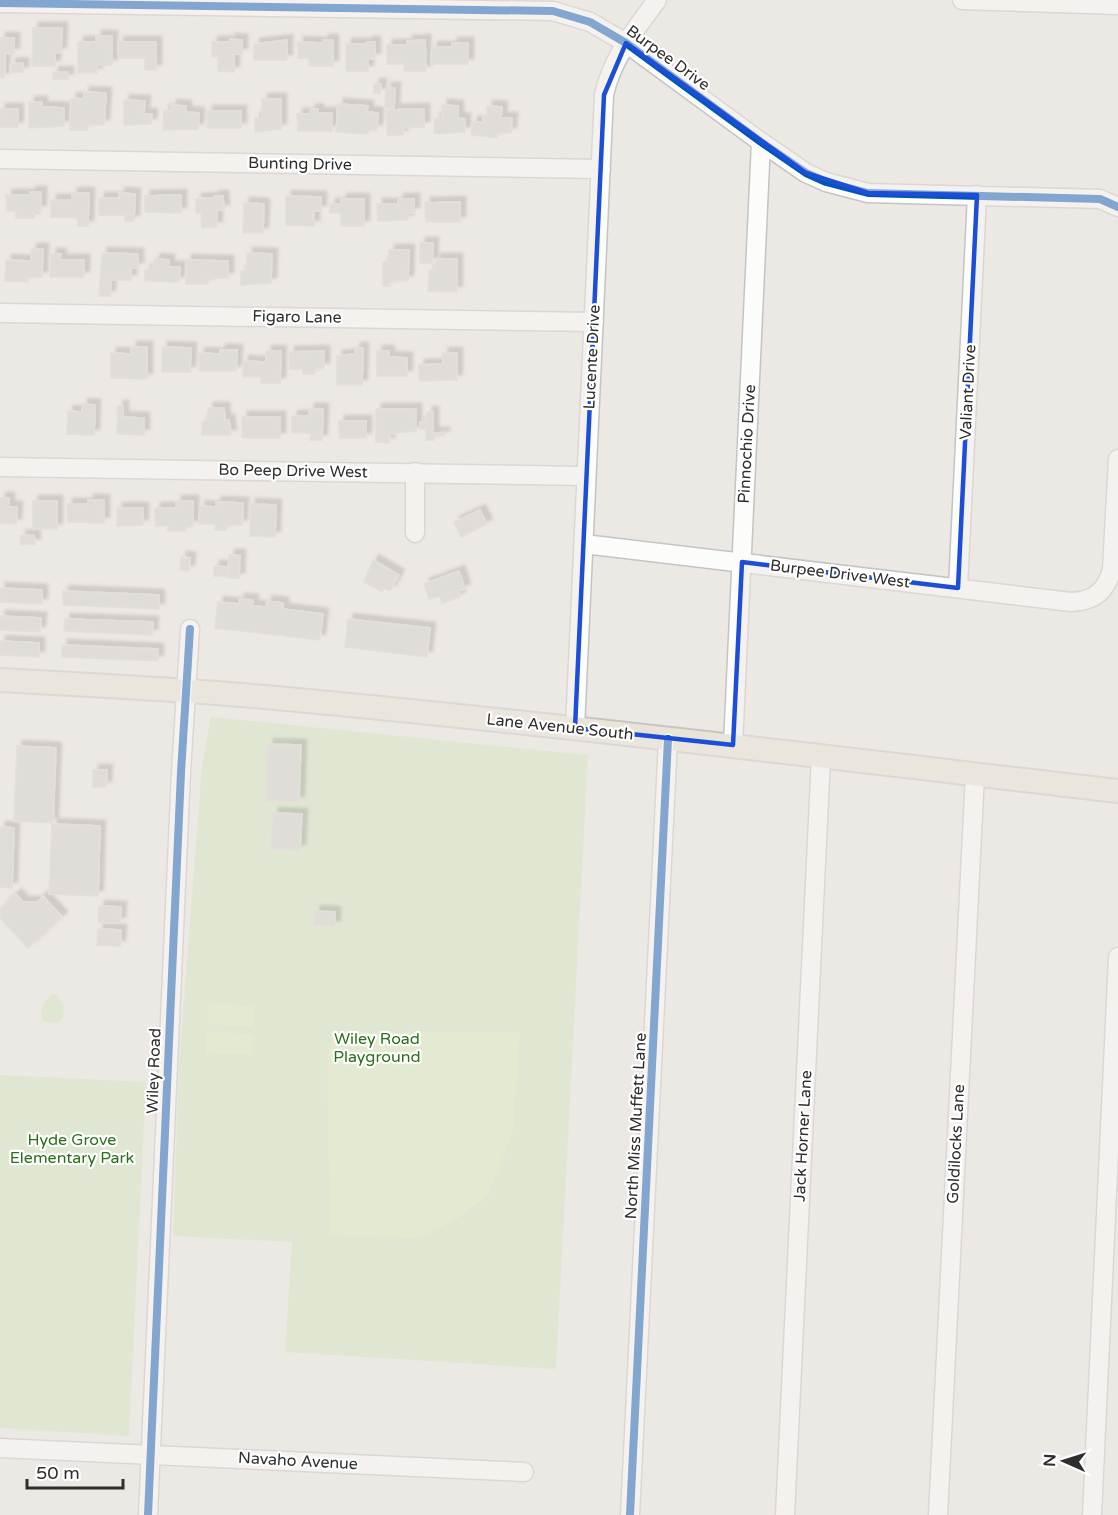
<svg xmlns="http://www.w3.org/2000/svg" width="1118" height="1515" font-family="'Varela Round',sans-serif">
	<style>
		.green { fill: #cee6be }
		.pitch { fill: #d9eabb }
		.building { fill: #d1cecb; stroke: #d7d4d0; stroke-width: 1.5; filter: url(#shadow) }
		.lines { fill: none; stroke-linecap: round; stroke-linejoin: round }
		.minor-casing { stroke: #c5c4c5; stroke-width: 21 }
		.major-casing { stroke: #c6c5c4; stroke-width: 26 }
		.minor { stroke: #fcfcfb; stroke-width: 18 }
		.major { stroke: #e8e4d6; stroke-width: 22 }
		.cycleway-casing { stroke: #fff; stroke-width: 11 }
		.cycleway { stroke: #0057b8; stroke-width: 8 }
		.marked { fill: none; stroke: #1d4ed8; stroke-width: 4.5; stroke-linejoin: round }
		.labels { text-anchor: middle; dominant-baseline: central; stroke-width: 4.5; stroke-linejoin: round; paint-order: stroke }
		.street-label { font-size: 16px; fill: #2e2e2e; stroke: #fff }
		.park-label { font-size: 16px; fill: #2c6e1b; stroke: #fff }
	</style>
	<defs>
		<filter id="shadow"><feDropShadow dx="5.5" dy="-5.5" stdDeviation="1.5" flood-color="#0004"/></filter>
	</defs>
	<rect width="100%" height="100%" fill="#ece8e4"/>
	<path class="green" d="M211 717 588 755 556 1369 285 1352 292 1242 173 1236 179 1067 202 766Z
		M53 994 57 995 64 1006 63 1018 58 1023 44 1022C38 1012 44 1000 53 994Z
		M0 1075 146 1082 129 1436 0 1428Z"/>
	<path class="pitch" d="M208 1003 254 1006 253 1027 207 1024Z
		M207 1031 253 1034 252 1055 206 1053Z
		M520 1032 513 1131 488 1195 454 1221 418 1238 330 1235 327 1046 339 1033Z"/>
	<path class="building" d="M33 28H62L61 53H55V66H32Z
		M96 36H112V65H97V73H78V42H96Z
		M0 38H14V54L5 53 4 78H0Z
		M230 39 242 40V54H234V72L218 71V57H212V42H230Z
		M287 40V60H254V44Z
		M323 40H333V66H309V59L298 58V42L323 43Z
		M425 40 426 71H404V64H387V45H407V41Z
		M118 42H156V70H145V58H119Z
		M367 42H375V58L368 59V71H346V44H367Z
		M452 43H468V64H431L432 47H452Z
		M23 63V72H10V64Z
		M53 72H68V79H53Z
		M374 84H381L380 94 374 93Z
		M386 88H395L394 108H385Z
		M84 92 106 93 104 125H87V130H70L71 98 84 99Z
		M262 99H281V129L255 132V118H262Z
		M124 100 145 101 144 114H152L151 124 124 125Z
		M29 102H42V107L64 108V126L29 128Z
		M338 104 368 106 367 112 378 113 377 130H368V134L336 132Z
		M171 105 186 106V112L199 113 198 129 163 130 164 110 171 111Z
		M442 105 458 106V118L465 119V132L434 134 435 118H442Z
		M487 106 502 107 501 118H512L511 133H497V138L472 135V122H483V117H487Z
		M0 109H18V127H0Z
		M318 109V113H332V131H298L297 114H310V110Z
		M424 109V127L403 128V135H387V110Z
		M207 111H241V128H207Z
		M30 192H41V211H34V218H16V211H7L6 195H30Z
		M72 193H89L88 226H78V218L51 217V200H72Z
		M119 193 135 194 134 221H125V215H99V198H119Z
		M181 195V213L145 212V196Z
		M214 196H223L224 210H217V227L202 228 201 213H196V199L214 198Z
		M286 196 321 197V211H314V226L286 225Z
		M341 199H364V226H341V213H330V204H341Z
		M398 199H414V213H407L408 220 378 221 377 204H398Z
		M460 202V222H426L425 203Z
		M244 203 264 204 263 233H243Z
		M420 243H433L432 263H420Z
		M31 249H43L42 277H28V282L5 281 6 260 31 261Z
		M389 250H409L408 281H390V286H383V262H389Z
		M102 253 138 254V268H131V280H111L110 296H99Z
		M247 253 272 254 271 283 241 285V271H247Z
		M51 254H61L60 260H84V277H50Z
		M155 259 169 260V267H180L179 282 145 281V270H151Z
		M435 259H457V292L428 291 429 270H435Z
		M186 260 228 261V278H208V284H186Z
		M131 347H147V379L111 378V353L131 354Z
		M162 347 191 348 190 372H162Z
		M355 348H363L362 385H337V356L355 354Z
		M220 350H237L236 371H199V353L220 354Z
		M266 351H281L280 383H261V377H243V361L266 362Z
		M324 351V368L315 369V374H303V369H290L289 352Z
		M377 351H389V357L407 358V376H377Z
		M443 353H457V380L419 381V365L443 364Z
		M82 404 95 405 94 435 67 434 68 411 82 412Z
		M118 406H123V416H117Z
		M208 408H224L225 420H229L231 435H202V422L208 419Z
		M309 409H323L322 440H310L311 433H292V416H309Z
		M376 409H416V431L390 434 389 443 376 442Z
		M427 412H433V433H444V436H434V440H426V429H420V422H426Z
		M118 417 144 418V435L117 434Z
		M242 417H280V438H242Z
		M339 421H366V438H339Z
		M0 498H9V507H17L16 524 0 523Z
		M88 500H104V523L68 522 67 504H88Z
		M33 501H57V529H33Z
		M176 501H193V526H186V531H168V526H155V508H176Z
		M216 502 243 503 242 525H226V530H215V524H199L200 506 216 507Z
		M250 504 276 505 275 537 250 536Z
		M117 508H143V525L117 526Z
		M480 510 487 524 461 537 454 522Z
		M34 535 35 544 21 545 20 536Z
		M229 555H240L239 578H228Z
		M181 557 190 558 189 571 180 570Z
		M373 560 399 575 390 591 384 588 382 592 364 582Z
		M214 566 228 567 227 576H214Z
		M459 571 465 589 458 591 460 597 442 603 440 596 429 599 424 584Z
		M0 588 42 590V604L0 602Z
		M63 591 159 595V609L63 605Z
		M239 599 253 600 252 606 266 607 267 601 283 603V609L323 614 320 640 215 628 218 602 239 604Z
		M0 616 41 618 40 632 0 630Z
		M65 619 153 622 152 635 64 631Z
		M348 619 430 628 427 657 345 647Z
		M0 641 39 643V657L0 655Z
		M62 645 158 649V661L62 657Z
		M268 744 301 745 299 802 266 801Z
		M17 746 56 748 53 823 14 821Z
		M93 770H107L106 787H93Z
		M273 813 302 814 300 850 271 849Z
		M52 824 100 826 98 896 49 894Z
		M0 827 14 828 12 888 0 887Z
		M16 894 23 902H37L43 896 62 917 28 948 0 918V909Z
		M99 906 121 907 120 923 98 922Z
		M315 911 335 912V926L314 925Z
		M98 929 121 930 120 946 97 945Z"/>
	<g class="lines">
		<defs>
			<path id="minor" d="M962 0 1118 5
				M0 3 553 11 590 22 626 43 761 142 806 173 826 182 868 193 1100 199 1118 207
				M0 159 601 169
				M0 313 594 322
				M0 467 586 476
				M415 533V472
				M584 544 1071 602C1095 601 1106 591 1112 569L1118 459
				M958 588 977 195
				M575 728 604 95C612 58 635 30 657 0
				M733 745 761 142
				M0 1448 524 1472
				M148 1515 181 772 190 629
				M630 1515 668 739
				M785 1515 821 757
				M938 1515 975 774
				M1092 1515 1118 957"/>
			<path id="major" d="M0 680C88 685 177 689 265 697 550 723 834 758 1118 791"/>
		</defs>
		<use href="#minor" class="minor-casing"/>
		<use href="#major" class="major-casing"/>
		<use href="#minor" class="minor"/>
		<use href="#major" class="major"/>
		<defs>
			<path id="cycleway" d="M0 3 553 11 590 22 626 43 761 142 806 173 826 182 868 193 1100 199 1118 207
				M148 1515 181 772 190 629
				M630 1515 668 739"/>
		</defs>
		<use href="#cycleway" class="cycleway-casing"/>
		<use href="#cycleway" class="cycleway"/>
	</g>
	<path d="M0 0H1118V1515H0ZM626 43 806 173 868 193 977 195 958 588 742 562 733 745 575 728 604 95Z" fill="#ece8e4" fill-opacity=".55" fill-rule="evenodd"/>
	<path class="marked" d="M626 43 806 173 868 193 977 195 958 588 742 562 733 745 575 728 604 95Z"/>
	<g class="labels">
		<g class="street-label">
			<text transform="translate(668 58) rotate(36)">Burpee Drive</text>
			<text transform="translate(300 164) rotate(1)">Bunting Drive</text>
			<text transform="translate(297 317) rotate(1)">Figaro Lane</text>
			<text transform="translate(592 357) rotate(-87)">Lucente Drive</text>
			<text transform="translate(968 392) rotate(-87)">Valiant Drive</text>
			<text transform="translate(747 444) rotate(-87)">Pinnochio Drive</text>
			<text transform="translate(293 471) rotate(1)">Bo Peep Drive West</text>
			<text transform="translate(840 574) rotate(7)">Burpee Drive West</text>
			<text transform="translate(560 727) rotate(6)">Lane Avenue South</text>
			<text transform="translate(154 1071) rotate(-88)">Wiley Road</text>
			<text transform="translate(636 1126) rotate(-87)">North Miss Muffett Lane</text>
			<text transform="translate(803 1136) rotate(-87)">Jack Horner Lane</text>
			<text transform="translate(956 1144) rotate(-87)">Goldilocks Lane</text>
			<text transform="translate(298 1461) rotate(3)">Navaho Avenue</text>
		</g>
		<g class="park-label">
			<text x="377" y="1039">Wiley Road<tspan x="377" dy="18">Playground</tspan></text>
			<text x="72" y="1140">Hyde Grove<tspan x="72" dy="18">Elementary Park</tspan></text>
		</g>
	</g>
	<g transform="translate(1064 1461) rotate(273)" stroke="#ffffff" stroke-width="4.5" paint-order="stroke">
	<path d="M0-4.5L10 22L0 15L-10 22Z" fill="#2e2e2e"/>
	<text y="-9" font-size="16" font-weight="bold" text-anchor="middle" fill="#2e2e2e">N</text>
	</g>
	<path d="M27 1479v9h96v-9" fill="none" stroke="#2e2e2e" stroke-width="3"/>
	<text x="36" y="1479" font-size="18" fill="#2e2e2e" stroke="#ffffff" stroke-width="4.5" paint-order="stroke">50 m</text>
</svg>
